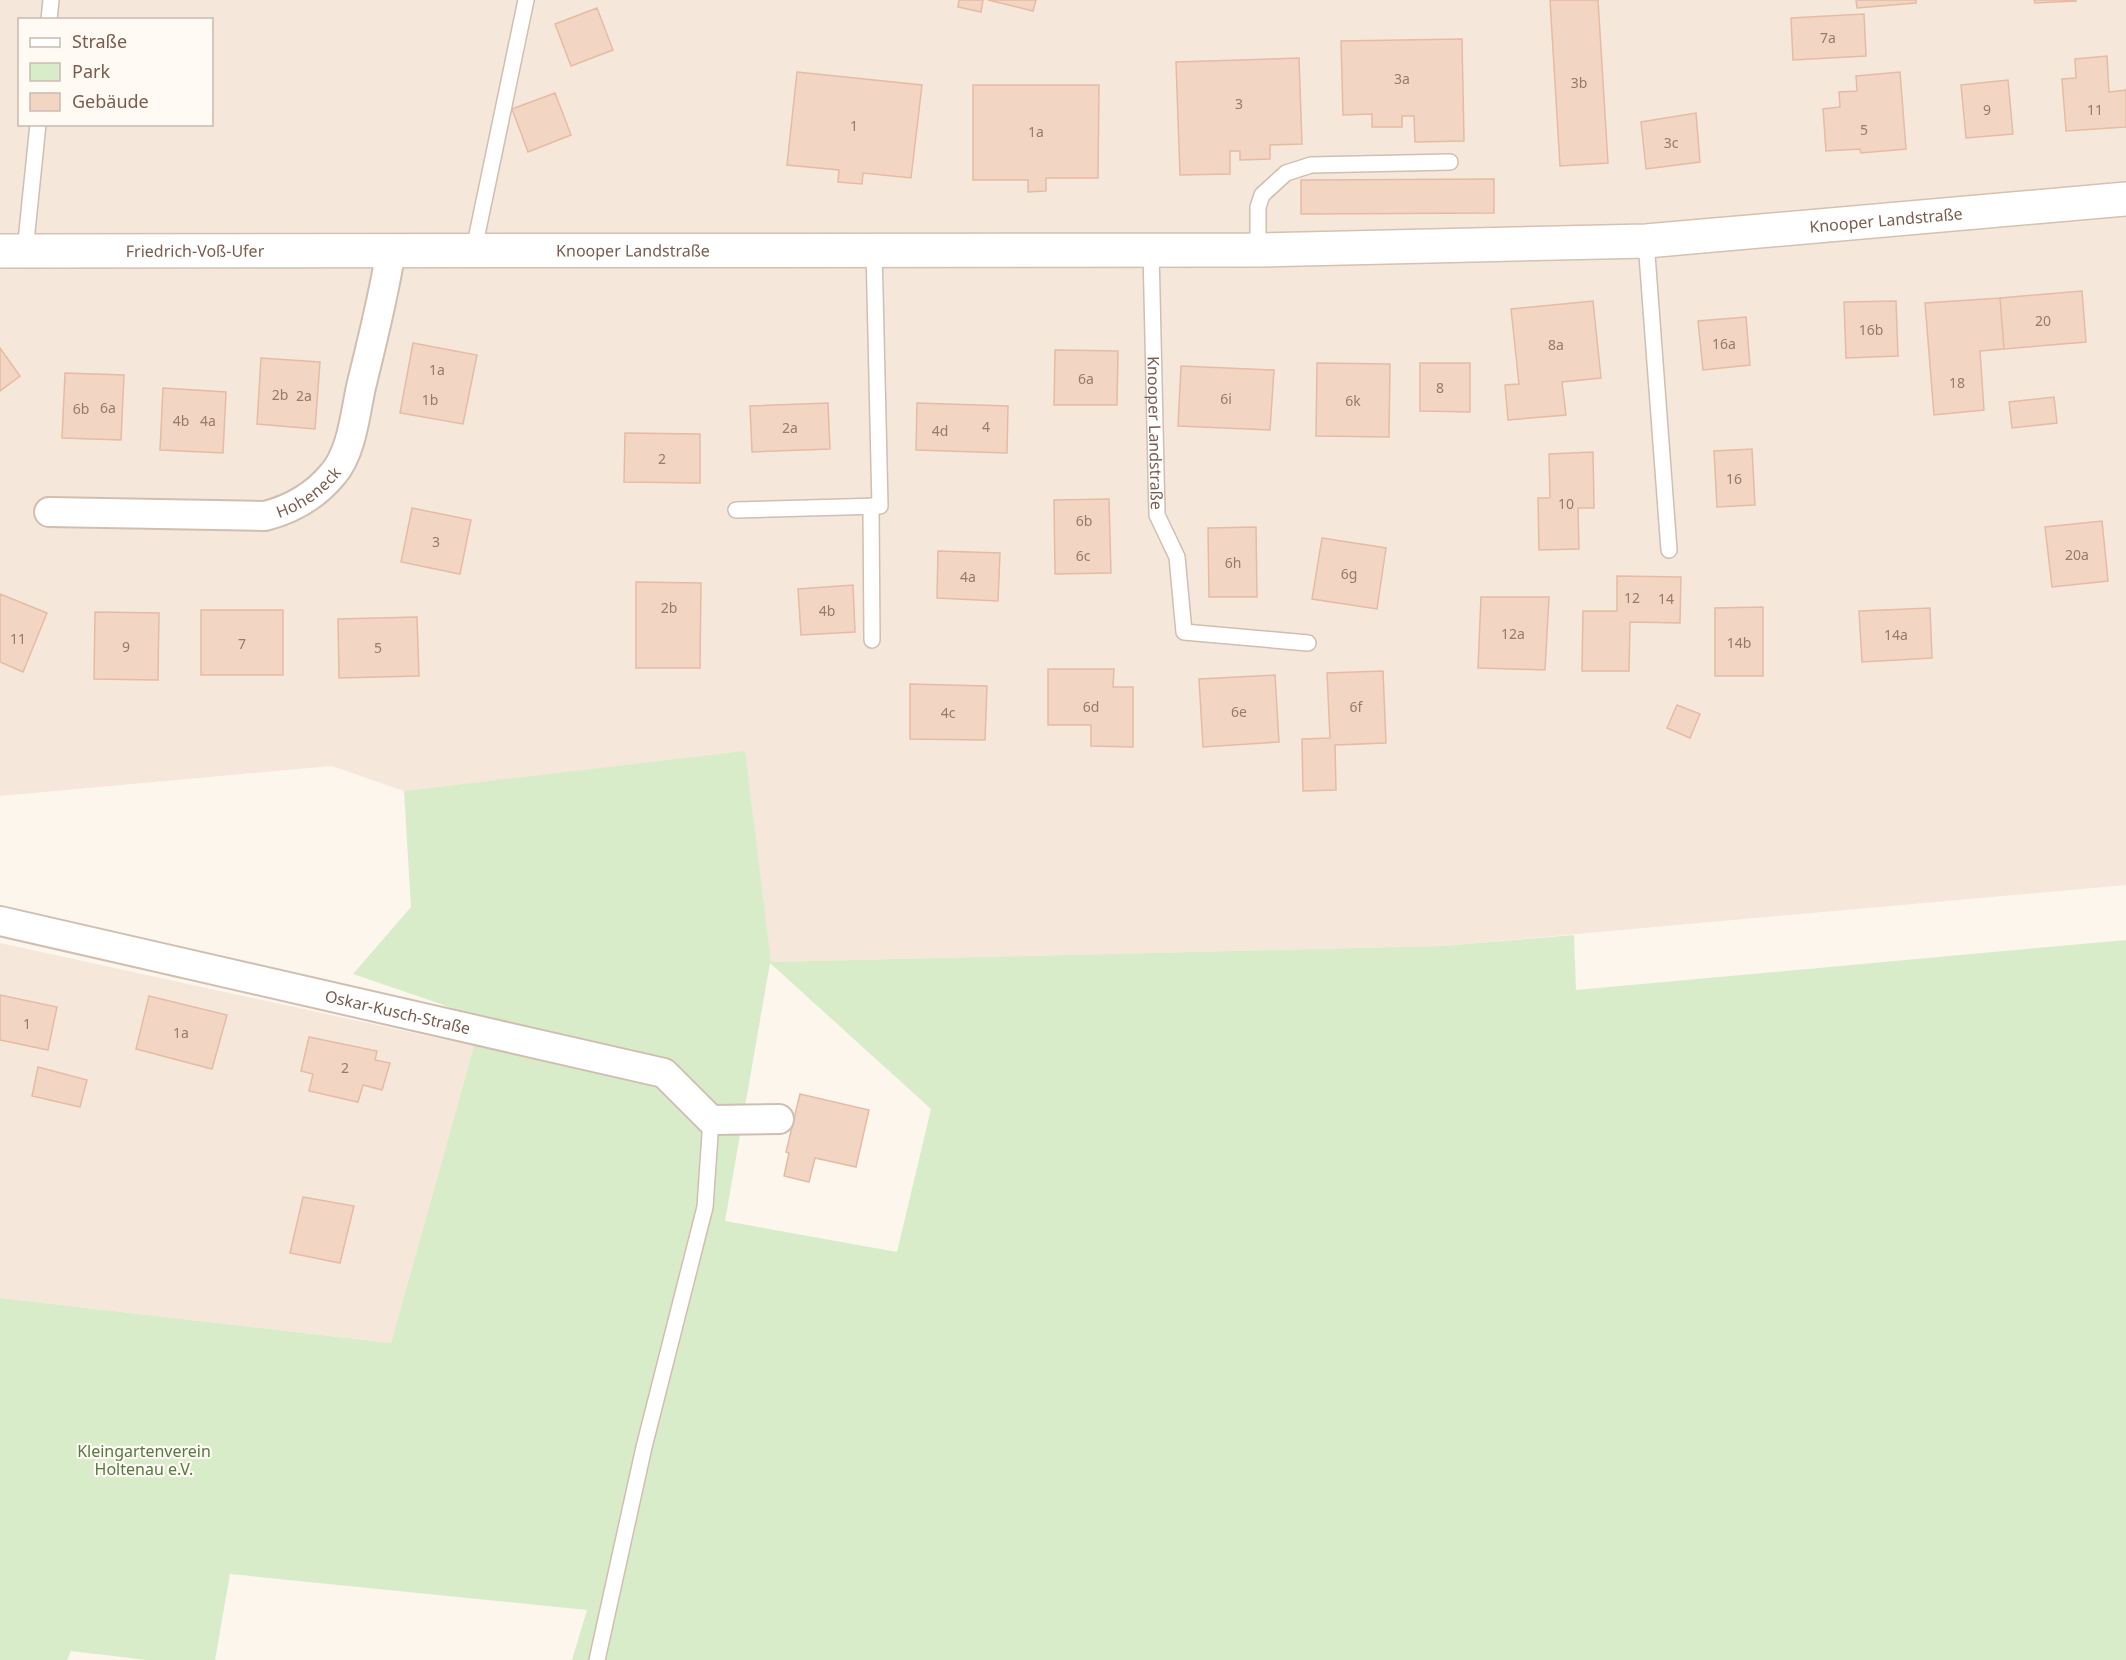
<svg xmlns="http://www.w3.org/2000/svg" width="2126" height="1660" font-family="'Noto Sans',sans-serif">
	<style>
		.residential { fill: #f5e8da; fill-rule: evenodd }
		.green { fill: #d8ecc9; fill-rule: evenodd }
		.building { fill: #f3d5c3; stroke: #e6bba3; stroke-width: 1.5 }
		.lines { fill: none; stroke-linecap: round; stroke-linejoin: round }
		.lane-casing { stroke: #d1beb0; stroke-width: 18 }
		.street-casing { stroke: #d1beb0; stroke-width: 32 }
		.secondary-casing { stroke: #d6c0b0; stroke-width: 36 }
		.lane { stroke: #fff; stroke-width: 15 }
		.street { stroke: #fff; stroke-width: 28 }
		.secondary { stroke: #fff; stroke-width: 33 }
		.labels { text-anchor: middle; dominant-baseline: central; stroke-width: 4.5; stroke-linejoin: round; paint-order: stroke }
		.number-label { font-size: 14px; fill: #987a6a }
		.street-label { font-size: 16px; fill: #7a5c4d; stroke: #fffaf3 }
		.park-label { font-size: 16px; fill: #537a41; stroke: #fffaf3 }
	</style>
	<rect width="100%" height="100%" fill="#fdf6ec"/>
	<path class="residential" d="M0 0H2126V885L1442 946 770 962 745 752 404 791 332 766 0 796ZM20 20H212V124H20Z
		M0 943 474 1046 391 1343 0 1298Z"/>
	<path class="green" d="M745 751 771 962 1442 946 1574 935 1576 990 2126 940V1660H572L587 1610 230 1574 215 1660H147L71 1651 67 1660H0V1298L391 1343 474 1046 464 1012 353 974 411 907 404 791ZM770 963 931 1109 897 1252 725 1221Z"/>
	<path class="building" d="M959 0H983L981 12 958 7Z
		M988 0H1036L1033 11Z
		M1550 0H1598L1608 163 1560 166Z
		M1856 0H1916V3L1857 8Z
		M2034 0H2076V1L2035 3Z
		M597 8 613 50 571 66 555 24Z
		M1864 14 1866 56 1793 60 1791 18Z
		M1462 39 1464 141 1415 142 1414 116H1402V127H1372V114L1343 115 1341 41Z
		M2107 56 2109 92 2126 90V127L2066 131 2062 79 2076 78 2075 59Z
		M1299 58 1302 144 1270 145V159L1240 160V151H1230V174L1180 175 1176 62Z
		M797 72 922 85 911 178 863 173 862 184 838 182 839 170 787 165Z
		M1900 72 1906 149 1861 153 1860 149 1826 151 1823 109 1840 107 1839 92 1857 91 1856 76Z
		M2008 80 2013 134 1966 138 1961 85Z
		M973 85H1099L1098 178H1046V191L1028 192V180H973Z
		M555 93 571 135 528 152 512 109Z
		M1696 113 1700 162 1646 169 1641 122Z
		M1494 179V213L1301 214V180Z
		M2082 291 2086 342 2004 349 2000 298Z
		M2000 298 2004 349 1980 351 1984 410 1934 415 1925 303Z
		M1593 301 1601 378 1562 382 1566 415 1508 420 1505 385 1519 384 1511 309Z
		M1896 301 1898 356 1846 358 1844 302Z
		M1746 317 1750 365 1703 370 1698 321Z
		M413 343 477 355 463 424 400 413Z
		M0 348 20 376 0 391Z
		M1055 350 1118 351 1117 405H1054Z
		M261 358 320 362 315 429 257 424Z
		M1317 363 1390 364 1389 437 1316 436Z
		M1420 363H1470V412L1420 411Z
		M1181 366 1274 370 1270 430 1178 426Z
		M65 373 124 375 121 440 62 438Z
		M163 388 226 392 223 453 160 450Z
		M2054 397 2057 423 2012 428 2009 402Z
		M828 403 830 449 752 452 750 406Z
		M917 403 1008 406 1007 453 916 450Z
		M625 433 700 434V483L624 482Z
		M1752 449 1755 505 1717 507 1714 451Z
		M1593 452 1594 508H1578L1579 549 1539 550 1538 498H1550L1549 454Z
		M1109 499 1111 573 1055 574 1054 500Z
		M412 508 471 520 460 574 401 562Z
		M2102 521 2108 581 2052 587 2045 527Z
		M1256 527 1257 597H1209L1208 528Z
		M1322 538 1386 548 1377 609 1312 599Z
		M938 551 1000 553 998 601 937 598Z
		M1617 576 1681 577 1680 623 1630 622 1629 671H1582L1583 611H1617Z
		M636 582 701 583 700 668H636Z
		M853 585 855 632 801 635 798 589Z
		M0 594 47 613 23 672 0 662Z
		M1481 597H1549L1545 670 1478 668Z
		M1763 607V676H1715V608Z
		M1930 608 1932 658 1862 662 1859 611Z
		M201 610H283V675H201Z
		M95 612 159 613 158 680 94 679Z
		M417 617 419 676 339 678 338 619Z
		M1048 669H1114L1113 687H1133V747L1091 746V725H1048Z
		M1383 671 1386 743 1335 745 1336 790 1303 791 1302 739 1330 738 1327 673Z
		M1275 675 1279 742 1203 747 1199 679Z
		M910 684 987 686 985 740 910 739Z
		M1677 705 1700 714 1690 738 1667 728Z
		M0 995 57 1007 48 1050 0 1040Z
		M149 996 227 1015 212 1069 136 1049Z
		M309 1037 377 1051 375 1060 390 1063 382 1090 363 1085 358 1102 309 1091 313 1074 301 1071Z
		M38 1067 87 1080 80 1107 32 1096Z
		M800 1094 869 1110 856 1167 815 1158 809 1182 784 1176 789 1153 786 1152Z
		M303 1197 354 1206 340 1263 290 1253Z"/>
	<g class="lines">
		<defs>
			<g id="lane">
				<path d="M49 20 51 0"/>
				<path d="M1646 241 1669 550"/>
				<path d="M474 249 526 0"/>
				<path id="s1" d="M1151 250 1157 515 1177 557 1184 632 1308 643"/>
				<path d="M1258 250V207L1262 195 1286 173 1311 165 1450 162"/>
				<path d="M25 251 38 124"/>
				<path d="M871 506 872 640"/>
				<path d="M736 510 880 506 874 249"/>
				<path d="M597 1660 644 1447 705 1207 711 1120"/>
			</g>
			<g id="street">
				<path id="s2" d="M49 512 265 516C292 509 315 496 333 474 352 452 355 414 361 387 372 341 384 296 391 249"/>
				<path id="s3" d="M0 921 664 1073 711 1120 779 1119"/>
			</g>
			<g id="secondary">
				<path id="s4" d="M0 251 1258 250 1646 241 2126 199"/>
			</g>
		</defs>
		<use href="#lane" class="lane-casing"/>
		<use href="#street" class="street-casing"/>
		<use href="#secondary" class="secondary-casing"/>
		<use href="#lane" class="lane"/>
		<use href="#street" class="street"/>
		<use href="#secondary" class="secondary"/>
	</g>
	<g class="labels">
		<g class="number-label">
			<text x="1828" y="37">7a</text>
			<text x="1402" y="78">3a</text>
			<text x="1579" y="82">3b</text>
			<text x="1239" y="103">3</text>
			<text x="1987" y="109">9</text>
			<text x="2095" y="109">11</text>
			<text x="854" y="125">1</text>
			<text x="1864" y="129">5</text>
			<text x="1036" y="131">1a</text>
			<text x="1671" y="142">3c</text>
			<text x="2043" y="320">20</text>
			<text x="1871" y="329">16b</text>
			<text x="1724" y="343">16a</text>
			<text x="1556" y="344">8a</text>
			<text x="437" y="369">1a</text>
			<text x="1086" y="378">6a</text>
			<text x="1957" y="382">18</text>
			<text x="1440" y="387">8</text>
			<text x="280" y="394">2b</text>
			<text x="304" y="395">2a</text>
			<text x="1226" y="398">6i</text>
			<text x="430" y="399">1b</text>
			<text x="1353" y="400">6k</text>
			<text x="108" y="407">6a</text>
			<text x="81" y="408">6b</text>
			<text x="181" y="420">4b</text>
			<text x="208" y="420">4a</text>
			<text x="986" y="426">4</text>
			<text x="790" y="427">2a</text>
			<text x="940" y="430">4d</text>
			<text x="662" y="458">2</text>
			<text x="1734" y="478">16</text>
			<text x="1566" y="503">10</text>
			<text x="1084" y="520">6b</text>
			<text x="436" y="541">3</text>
			<text x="2077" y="554">20a</text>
			<text x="1083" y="555">6c</text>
			<text x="1233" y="562">6h</text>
			<text x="1349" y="573">6g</text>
			<text x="968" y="576">4a</text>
			<text x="1632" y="597">12</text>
			<text x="1666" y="598">14</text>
			<text x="669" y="607">2b</text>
			<text x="827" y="610">4b</text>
			<text x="1513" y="633">12a</text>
			<text x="1896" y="634">14a</text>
			<text x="18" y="638">11</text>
			<text x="1739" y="642">14b</text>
			<text x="242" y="643">7</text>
			<text x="126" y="646">9</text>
			<text x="378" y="647">5</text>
			<text x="1091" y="706">6d</text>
			<text x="1356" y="706">6f</text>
			<text x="1239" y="711">6e</text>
			<text x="948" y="712">4c</text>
			<text x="27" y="1023">1</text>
			<text x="181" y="1032">1a</text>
			<text x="345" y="1067">2</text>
		</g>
		<g class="street-label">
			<text stroke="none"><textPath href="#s4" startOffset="1887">Knooper Landstraße</textPath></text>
			<text stroke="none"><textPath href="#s4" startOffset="633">Knooper Landstraße</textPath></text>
			<text stroke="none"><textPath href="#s4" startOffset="195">Friedrich-Voß-Ufer</textPath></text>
			<text stroke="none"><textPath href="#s1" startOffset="183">Knooper Landstraße</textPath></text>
			<text stroke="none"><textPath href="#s2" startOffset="266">Hoheneck</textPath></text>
			<text stroke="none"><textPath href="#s3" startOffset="408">Oskar-Kusch-Straße</textPath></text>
		</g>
		<g class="park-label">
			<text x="144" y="1451">Kleingartenverein<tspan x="144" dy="18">Holtenau e.V.</tspan></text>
		</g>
	</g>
	<rect x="18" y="18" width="195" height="108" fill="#fffaf3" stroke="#cabbb1" stroke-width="1.5"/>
	<rect x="30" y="38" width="30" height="9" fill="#ffffff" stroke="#cabbb1" stroke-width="1.5"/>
	<text x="72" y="48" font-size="18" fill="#7a5c4d">Straße</text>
	<rect x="30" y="63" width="30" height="18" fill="#d8ecc9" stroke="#cabbb1" stroke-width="1.5"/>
	<text x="72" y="78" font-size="18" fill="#7a5c4d">Park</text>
	<rect x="30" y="93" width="30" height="18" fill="#f3d5c3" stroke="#cabbb1" stroke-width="1.5"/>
	<text x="72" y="108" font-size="18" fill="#7a5c4d">Gebäude</text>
</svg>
